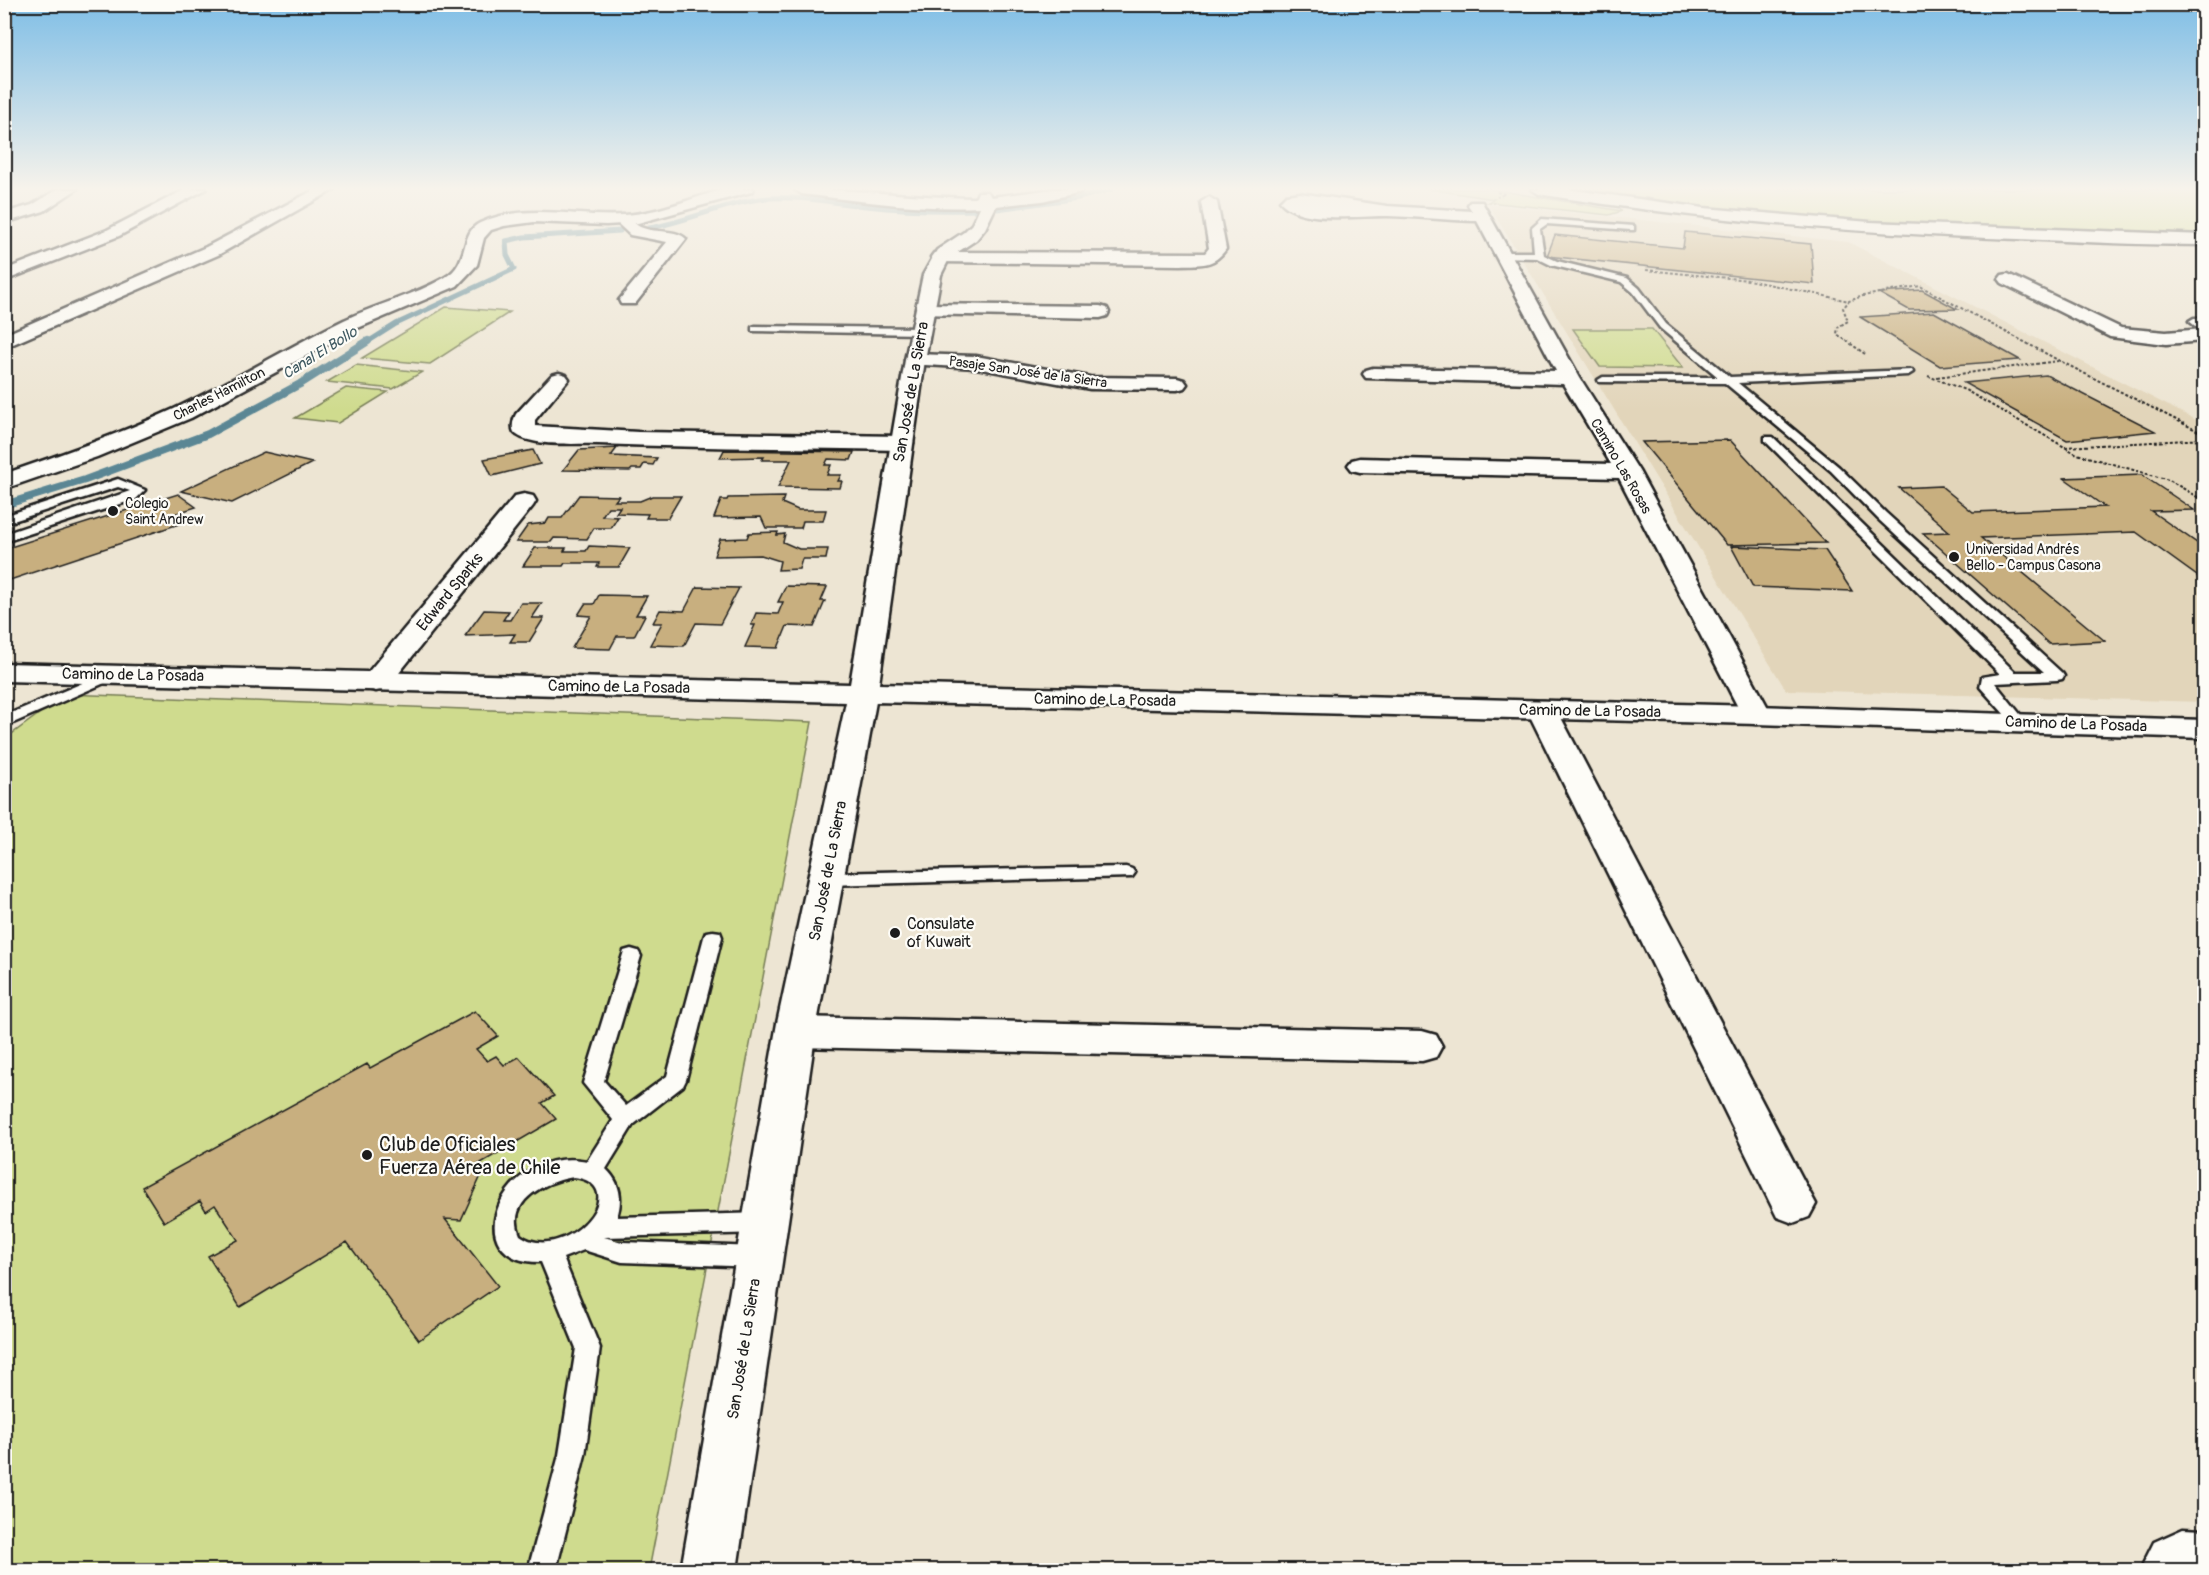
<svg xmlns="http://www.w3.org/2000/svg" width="2209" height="1575" font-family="Pangolin,sans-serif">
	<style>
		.built { fill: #e2d5ba }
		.green { fill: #cfdb8e; stroke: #767c55; stroke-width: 1.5 }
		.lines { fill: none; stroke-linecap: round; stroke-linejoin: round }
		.stream-far1 { stroke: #5a8694; stroke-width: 5 }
		.stream { stroke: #5a8694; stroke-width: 8 }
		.building { fill: #c8af7f; stroke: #1c1c1c; stroke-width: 1.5 }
		.service-casing { stroke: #1c1c1c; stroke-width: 5 }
		.minor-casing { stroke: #1c1c1c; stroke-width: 5 }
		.tertiary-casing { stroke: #1c1c1c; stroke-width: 5 }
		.path { stroke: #1c1c1c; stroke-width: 2; stroke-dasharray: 3 2; stroke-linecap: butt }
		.service { fill: #fdfcf7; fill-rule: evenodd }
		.minor { fill: #fdfcf7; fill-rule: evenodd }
		.tertiary { fill: #fdfcf7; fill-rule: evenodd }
		.poi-dot { fill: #1c1c1c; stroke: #fdfcf7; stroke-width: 2 }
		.labels { text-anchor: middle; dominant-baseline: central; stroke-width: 4.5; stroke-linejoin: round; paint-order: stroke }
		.far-street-label { font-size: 14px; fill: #1c1c1c; stroke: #fdfcf7 }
		.far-poi-label { font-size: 14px; fill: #1c1c1c; stroke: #fdfcf7; text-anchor: start }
		.far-water-label { font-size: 15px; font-style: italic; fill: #405a62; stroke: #fdfcf7 }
		.street-label { font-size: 16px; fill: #1c1c1c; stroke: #fdfcf7 }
		.poi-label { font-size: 16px; fill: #1c1c1c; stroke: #fdfcf7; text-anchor: start }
		.near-poi-label { font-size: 20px; fill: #1c1c1c; stroke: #fdfcf7; text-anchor: start }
	</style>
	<rect width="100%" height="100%" fill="#ede5d3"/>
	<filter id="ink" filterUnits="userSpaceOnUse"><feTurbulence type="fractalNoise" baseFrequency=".0167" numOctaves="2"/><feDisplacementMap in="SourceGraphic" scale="12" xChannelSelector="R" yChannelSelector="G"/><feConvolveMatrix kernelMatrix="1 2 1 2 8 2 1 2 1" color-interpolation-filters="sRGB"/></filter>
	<g filter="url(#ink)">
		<path class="built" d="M1488 204 1848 242 2204 424V702L1786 690Z"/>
		<path class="green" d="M1428 189H1490L1622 211 1609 215 1488 202 1494 199Z
			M1563 189H2204V236L1828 222 1682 207Z
			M446 307 510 312 430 364 362 358Z
			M1573 329H1652L1683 368 1600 367Z
			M356 365 422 372 393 389 327 382Z
			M346 388 388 392 338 423 295 418Z
			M66 694 812 722 649 1570H5V739Z"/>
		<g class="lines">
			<path class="stream-far1" d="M997 209 1078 198 1112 189
				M649 228C690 221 728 201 770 198 802 196 834 203 866 206 903 210 940 211 977 210
				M366 343 396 324 514 269 507 255 506 241 524 237 620 231"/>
			<path class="stream" d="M4 505 85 480 208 434 300 384 368 341"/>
		</g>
		<path class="building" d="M1685 232 1811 244 1814 284 1547 256 1555 235 1683 248Z
			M1922 290 1957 309 1909 310 1879 293Z
			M1934 312 2020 360 1940 366 1860 317Z
			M2046 375 2155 431 2067 440 1964 383Z
			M1730 440 1826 543 1727 545 1642 442Z
			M617 448 611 456 657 458 653 465 644 464 641 469H632L630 471 563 470 579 450Z
			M533 450 540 464 492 476 484 459Z
			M724 450 854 452 851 460 828 459 825 465H831L827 475H841L838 481H842L840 488 778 487 791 460H762L764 457 720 458Z
			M264 452 312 463 232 503 181 491Z
			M2142 475 2194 510 2151 511 2204 548V581L2136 532 1981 538 2105 641 2049 644 1923 533 1950 532 1899 488 1941 486 1973 512 2105 507 2064 478Z
			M178 494 196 507 174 514 185 522 4 582V549Z
			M579 495 619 496 615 501H640L652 496H681L668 518H646L648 514 616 513 620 507H608L602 516 618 517 611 528H594L587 539 554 538 551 542H516L528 525 546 523 549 518H562Z
			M784 497 782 503 798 510H826L823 521H803L801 528H766L761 517 714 518 721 500H727L728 498Z
			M778 532 777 535 785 534 783 542 799 549H828L826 559H802L799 569 778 570 780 561 761 555 714 556 720 539 747 538 749 533Z
			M589 546 630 548 619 567H597L599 563H565L563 566H523L535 548H566L564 551H586Z
			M1731 546 1825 550 1852 591 1753 587Z
			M786 586 827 587 821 601H825L814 627 787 626 778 648 745 647 755 625H751L756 613 778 614 783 602H778Z
			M697 587 739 588 720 624 696 623 684 646 650 645 662 623H653L660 610 684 611Z
			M599 595 647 596 636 615H645L634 636H617L610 649 572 648 591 616 578 615 585 604H594Z
			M521 603H542L532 618H544L529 642H510L515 634 465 636 484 610 509 611 503 620H510Z
			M475 1011 498 1036 476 1049 487 1061 496 1056 504 1065 519 1057 554 1096 542 1103 556 1119 474 1167H485L461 1220 445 1219 498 1286 419 1340 347 1242 240 1307 208 1256 238 1240 215 1205 206 1211 200 1201 164 1222 142 1187 367 1064 370 1068Z"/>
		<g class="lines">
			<defs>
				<path id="service" d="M1542 219 1634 226V230H1631L1547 224 1540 229 1544 255 1557 261 1627 278 1639 288 1666 324 1730 377 1912 370 1913 372 1908 375 1738 383 1839 467 1886 513 2062 673 2064 676 2062 679 2057 680 1995 683 2024 719 2027 722 2024 725H2014L1980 687 1982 677 2000 674 1765 441V437H1773L2015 672H2044L1878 519 1831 471 1725 383 1599 382 1598 380 1603 377H1718L1660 328 1633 292 1621 282 1551 265 1537 258 1502 257 1501 255 1505 252H1534L1532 228Z
					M2204 318V333L2189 321 2194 318Z
					M755 326 921 328 926 331 921 334 752 331V327Z
					M118 479 145 490 136 499 4 542V534L130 491 118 487 4 524V516Z
					M111 671 118 675 116 678 4 727V716Z
					M1126 867 1132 869 1135 873 1132 877 826 885 820 883 817 879 820 875 826 873Z
					M713 931 720 932 722 937 686 1080 683 1086 633 1125 606 1169C620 1182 623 1199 617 1217L765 1213 773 1216 776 1223 773 1230 765 1233 604 1237 622 1242 757 1247 765 1250 769 1257 765 1264 757 1267 622 1262 584 1250 563 1258 600 1348 585 1455 556 1570H528L559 1455 576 1348 541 1262C454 1263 501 1144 587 1161L613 1120 583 1083 624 951 631 949 638 951 641 956 604 1081 626 1106 667 1076 704 937 706 932ZM574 1177C637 1186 563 1267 520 1235 505 1200 547 1181 574 1177Z"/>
				<path id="minor" d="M58 189H77L44 211 4 223V213L32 205Z
					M186 189H206L119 236 4 281V270L107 230Z
					M316 189H335L218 255 4 348V335L206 247Z
					M1300 193 1387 206 1472 211 1468 205 1470 202H1482L1580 378 1639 471 1772 715 1768 722 1757 724 1746 722 1742 715 1619 478 1360 472 1352 470 1348 465 1352 460 1360 458 1611 464 1563 384 1366 378 1363 374 1366 370 1373 368 1556 371 1477 221C1447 220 1418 217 1388 216 1361 215 1299 225 1280 201L1286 195Z
					M1209 197 1217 202 1226 249C1213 267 1202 264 1181 265L940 262 934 261 931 257 934 253 940 252 1205 253 1209 248 1201 202Z
					M622 215C631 217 635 226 643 228 656 233 677 229 686 239L635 304H621L619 300 667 242 630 235 614 220Z
					M2008 274 2121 328 2166 332 2204 329V341L2166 344 2110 337 2002 283 1999 279 2002 275Z
					M925 304 1100 306 1107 308 1109 312 1107 316 1100 318 918 314 916 310 918 306Z
					M915 354 976 356 1090 377 1177 378 1184 380 1187 384 1184 388 1177 390 1090 389 976 368 908 364 905 360 908 356Z
					M559 373 566 375 569 379 535 420V426L638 432 902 436 910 438 913 443 910 448 902 450C801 448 700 448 598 444 577 443 534 447 517 435 510 431 513 420 516 414L552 375Z
					M524 494 533 496 536 501 533 506 387 688 376 691 365 688 361 682 365 676 515 496Z
					M1542 701 1553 703 1557 710 1809 1191 1816 1204 1809 1217 1793 1223 1777 1217 1527 710 1531 703Z
					M796 1017 1422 1031 1436 1035 1442 1046 1436 1057 1422 1061 796 1047 782 1042 776 1032 782 1022Z
					M2183 1529 2204 1530V1570H2140L2154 1542Z"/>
				<path id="tertiary" d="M725 189H754L751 192 638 223 606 225 534 222 504 226 491 230 484 238 477 265 457 286 358 328 191 418 97 457 4 489V474C62 454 119 434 174 409 232 382 286 348 344 320 375 305 415 295 444 278 471 263 459 233 480 223 525 202 577 218 624 215 659 213 691 198 725 189Z
					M794 189C854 189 914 197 974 198L976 197 978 192H988L991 197 1054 189H1084L1081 192 1042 201 996 206 985 229 976 240 950 257 941 275 925 360 879 684 1757 706 2204 720V738L1757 724 876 702 817 1023 737 1570H681L777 1023 846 702 4 681V663L850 684 905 360 923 275 937 250 964 232 972 224 980 207C921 210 861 201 802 194Z
					M1531 189H1567L1704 208 1870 222 2204 235V245C2143 245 2080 242 2018 239 1857 233 1698 220 1539 194Z"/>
			</defs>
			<use href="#service" class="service-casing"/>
			<use href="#minor" class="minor-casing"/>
			<use href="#tertiary" class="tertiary-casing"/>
			<path class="path" d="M1497 192 1505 194 1497 197
				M1646 270 1748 280 1849 301
				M1865 354 1837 334 1838 327 1848 321 1843 308 1849 301 1863 296 1920 286 2058 360 2204 434
				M1928 376 1965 390 2077 454 2169 480 2204 501
				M1937 377 2058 361
				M2065 447 2204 439"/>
			<use href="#service" class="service"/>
			<use href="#minor" class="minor"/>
			<use href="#tertiary" class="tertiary"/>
		</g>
	</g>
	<linearGradient id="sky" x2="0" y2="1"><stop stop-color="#7fbee6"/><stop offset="0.46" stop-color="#f7f3eb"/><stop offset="1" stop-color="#f7f3eb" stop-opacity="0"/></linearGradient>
	<rect width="2209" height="410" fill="url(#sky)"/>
	<g class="poi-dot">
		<circle cx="113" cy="511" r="6"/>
		<circle cx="1954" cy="557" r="6"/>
		<circle cx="895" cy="933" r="6"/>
		<circle cx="367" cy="1155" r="6"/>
	</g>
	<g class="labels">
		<g class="far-street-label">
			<text transform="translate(1028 372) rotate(8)">Pasaje San José de la Sierra</text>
			<text transform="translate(219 394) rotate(-27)">Charles Hamilton</text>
			<text transform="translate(1621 466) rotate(60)">Camino Las Rosas</text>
		</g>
		<g class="far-poi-label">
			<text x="125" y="503">Colegio<tspan x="125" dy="16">Saint Andrew</tspan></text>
			<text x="1966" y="549">Universidad Andrés<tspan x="1966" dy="16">Bello - Campus Casona</tspan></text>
		</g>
		<g class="far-water-label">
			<text transform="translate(320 353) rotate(-32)">Canal El Bollo</text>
		</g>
		<g class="street-label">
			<text transform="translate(911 392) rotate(-80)">San José de La Sierra</text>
			<text transform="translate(450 592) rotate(-51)">Edward Sparks</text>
			<text transform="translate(133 675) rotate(1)">Camino de La Posada</text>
			<text transform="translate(619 687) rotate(1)">Camino de La Posada</text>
			<text transform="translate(1105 700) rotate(1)">Camino de La Posada</text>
			<text transform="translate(1590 711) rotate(1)">Camino de La Posada</text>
			<text transform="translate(2076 724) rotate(2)">Camino de La Posada</text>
			<text transform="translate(828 871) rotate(-79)">San José de La Sierra</text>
			<text transform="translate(744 1349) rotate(-81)">San José de La Sierra</text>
		</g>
		<g class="poi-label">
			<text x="907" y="924">Consulate<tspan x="907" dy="18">of Kuwait</tspan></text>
		</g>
		<g class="near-poi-label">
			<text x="379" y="1144">Club de Oficiales<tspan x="379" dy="23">Fuerza Aérea de Chile</tspan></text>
		</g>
	</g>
	<rect width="2209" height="1575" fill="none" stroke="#fdfcf7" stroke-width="24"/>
	<rect x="12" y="12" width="2185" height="1551" fill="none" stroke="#1c1c1c" stroke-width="2" filter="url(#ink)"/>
</svg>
